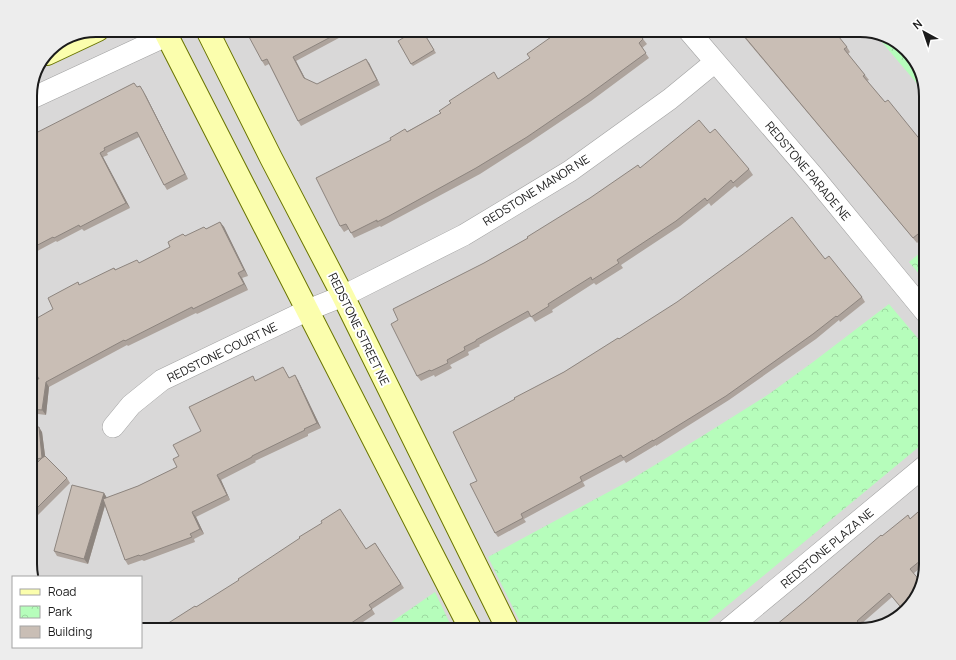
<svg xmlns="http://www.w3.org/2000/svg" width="956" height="660" font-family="Manrope,sans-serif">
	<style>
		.residential { fill: #d9d8d8 }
		.park { fill: url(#park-crowns) }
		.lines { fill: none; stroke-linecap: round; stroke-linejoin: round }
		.street-casing { stroke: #a2a2a2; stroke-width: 22 }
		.secondary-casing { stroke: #697400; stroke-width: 24 }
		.street { stroke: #fff; stroke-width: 21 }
		.secondary { stroke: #fbfead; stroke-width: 22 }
		.wall { fill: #ada39c }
		.shaded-wall { fill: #8d857f }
		.building { fill: #c9beb5; stroke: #8d857f }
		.labels { text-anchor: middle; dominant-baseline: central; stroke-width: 4; stroke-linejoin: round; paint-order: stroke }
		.street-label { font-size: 12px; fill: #1b1b1b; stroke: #fff }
		.rim { fill: none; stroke: #1b1b1b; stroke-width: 2 }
	</style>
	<defs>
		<pattern id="park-crowns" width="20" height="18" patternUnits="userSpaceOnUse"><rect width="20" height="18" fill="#b6fdbb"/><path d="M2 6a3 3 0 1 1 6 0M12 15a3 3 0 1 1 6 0" fill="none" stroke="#9cd8a0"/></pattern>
	</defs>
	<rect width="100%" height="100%" fill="#eee8df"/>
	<path class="residential" d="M96 30H860L897 41 917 63 926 95V565L915 601 893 621 861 630H141V577H33L30 568V92L49 49Z"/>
	<path class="park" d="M876 35 897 41 917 63 925 93Z
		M926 248V282L909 262Z
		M889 304 926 348V441L698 630H524L488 557 627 482 699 438 769 394 813 362Z
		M435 592 453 630H380Z"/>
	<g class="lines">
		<defs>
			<path id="street" d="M688 30 815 178 926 313
				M30 99 166 36
				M113 427 131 405 162 380 308 310 343 296 464 235 570 171 670 99 715 62
				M727 630 926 465"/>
			<path id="secondary" d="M164 30 471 630
				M207 30 271 158 343 296 508 630
				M47 54 98 30"/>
		</defs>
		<use href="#street" class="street-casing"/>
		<use href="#secondary" class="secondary-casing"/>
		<use href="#street" class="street"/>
		<use href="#secondary" class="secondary"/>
	</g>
	<path class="wall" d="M257 30H352L350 31V32L296 61 305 79 317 84 369 63 380 85 301 126 298 121 269 64 265 66 262 61Z
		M422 30 436 53 413 66 411 64Z
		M468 30H473L470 32Z
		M636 30 647 44 642 48 649 58 591 101 530 142 480 174 381 227 380 226 354 238 349 229 344 232 340 226 391 140 441 113 498 79Z
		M738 30H828L832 35 847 47 850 52 848 54 865 75 869 80 867 81 885 102 926 147V235L917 243Z
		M140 86 146 96 188 179 167 190 164 185 139 137 107 153 108 155 103 157 130 208 84 231 82 229 57 242 56 241 30 255V136Z
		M710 133 749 169 753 175 737 188 735 186 711 206 709 203 680 226 621 265 623 268 596 285 594 283 552 310 553 312 535 322 531 316 479 345 480 346 468 352 469 355 450 365 452 368 435 377 434 375 421 381 417 376 398 320 484 263 528 238 640 168Z
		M220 222 224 227 248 276 242 278 248 290 197 314 196 313 128 346 127 345 49 387 46 415 30 413V377L39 379 53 309 78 282 80 285 114 268 116 270 139 263 170 247 185 236 206 229Z
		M825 259 862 297 865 302 840 322 839 320 816 339 729 400 656 446V445L626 463 624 460 583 482 585 486 524 519 526 522 498 537 495 533 477 481 515 399 564 372 619 339Z
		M286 372 289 378 298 380 321 428 308 434V436L255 461 256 462 221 480 230 500 196 517 204 534 194 539 195 542 144 561 142 560 128 565 125 560 105 506 88 564 57 556 54 551 104 493 107 498 138 486 177 467 179 456 201 431 256 380Z
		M30 428 42 432 45 456 67 478 70 483 30 523V470L36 464 30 465Z
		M926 505V563L913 574 915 601 904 611 892 597 860 625 805 601 882 536 910 519Z
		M375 543 404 588 372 609 375 614 351 630H141L156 623 160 629 196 607 366 549Z"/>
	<path class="shaded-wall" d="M293 57 296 61 307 82 304 78Z
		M366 59 369 63 380 85 377 80Z
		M143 91 146 96 188 179 185 174Z
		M100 153 103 157 130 208 126 203Z
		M220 222 224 227 248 276 244 270Z
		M238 273 242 278 248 290 244 284Z
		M295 375 298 380 321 428 317 423Z
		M46 382 49 387 46 415 42 410Z
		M39 427 42 432 46 463 42 458Z
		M217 475 221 480 230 500 227 495Z
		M104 493 107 498 88 564 84 559Z
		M192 512 196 517 204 534 200 529Z"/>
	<path class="building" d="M257 30H344L293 57 304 78 317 84 366 59 377 80 298 121 267 59 262 61 248 35Z
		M416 30H422L434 50 411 64 398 41Z
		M561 30H636L643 39 639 43 646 53 587 96 527 137 476 168 389 216 377 222V220L351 233 346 224 340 226 316 178 391 140 390 138 405 129 407 132 441 113 439 111 451 103 449 101 494 72 498 79 530 58 527 54Z
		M739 30H828L832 35 835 32 847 47 844 49 865 75 863 76 885 102 888 100 926 147V234L923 230 913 238Z
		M134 83 137 87 140 86 143 91 185 174 164 185 137 132 104 148 105 150 100 153 126 203 80 227 79 225 54 238 53 237 30 249V136Z
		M699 120 710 133 715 129 749 169 733 183 731 180 707 201 705 198 676 221 617 260 619 263 592 280 591 277 548 304 549 306 531 317 528 311 476 340V341L464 347 465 350 447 360 448 363 431 371 430 370 417 376 391 324 398 320 393 309 484 263 528 238 527 237 590 198 638 165 640 168Z
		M792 217 825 259 829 256 862 297 837 317 836 316 813 334 726 396 653 441V440L623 458 621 455 580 477 582 481 521 514 523 518 495 533 470 484 477 481 453 432 515 399 514 398 564 372 618 338 619 339 677 302 742 255Z
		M220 222 244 270 238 273 244 284 193 309 192 307 125 341 124 340 46 382 42 410 30 409V377L39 379 30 363V322L53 309 48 298 78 282 79 285 114 268 115 270 137 260 139 263 170 247 168 242 175 238 183 234 185 236 204 227 206 229Z
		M283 367 289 378 295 375 317 423 304 429 305 430 252 456V457L217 475 227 495 192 512 200 529 190 534 192 537 140 556 139 555 125 560 103 499 138 486 177 467 173 459 179 456 173 445 201 431 189 407 253 376 255 381Z
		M39 427 42 458 45 456 67 478 30 515V470L42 458 30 460V428Z
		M72 485 104 493 84 559 54 551Z
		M926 505V556L910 569 921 582 915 601 904 611 889 593 857 621 864 629 861 630H770L805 601 881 535 882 536 908 515 910 519Z
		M340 509 366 549 375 543 401 584 369 605 372 609 341 630H141V629L156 623 159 629 195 606 196 607 239 580 238 579 300 538 299 537 322 523 321 521Z"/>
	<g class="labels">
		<g class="street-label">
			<text transform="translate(808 171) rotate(50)">REDSTONE PARADE NE</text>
			<text transform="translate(536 190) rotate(-32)">REDSTONE MANOR NE</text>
			<text transform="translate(359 329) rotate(64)">REDSTONE STREET NE</text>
			<text transform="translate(222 352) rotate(-26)">REDSTONE COURT NE</text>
			<text transform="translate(827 548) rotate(-40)">REDSTONE PLAZA NE</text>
		</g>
	</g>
	<path d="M0 0H956V660H0ZM96 37H860A59 59 0 0 1 919 96V564A59 59 0 0 1 860 623H96A59 59 0 0 1 37 564V96A59 59 0 0 1 96 37Z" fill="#ededed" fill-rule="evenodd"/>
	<path class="rim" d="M96 37H860A59 59 0 0 1 919 96V564A59 59 0 0 1 860 623H96A59 59 0 0 1 37 564V96A59 59 0 0 1 96 37Z"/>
	<rect x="12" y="576" width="130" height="72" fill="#ffffff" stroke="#a4a4a4"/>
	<rect x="20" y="589" width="20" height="6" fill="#fbfead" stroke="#a4a4a4"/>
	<text x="48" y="596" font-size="12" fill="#1b1b1b">Road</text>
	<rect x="20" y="606" width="20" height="12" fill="url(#park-crowns)" stroke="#a4a4a4"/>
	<text x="48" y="616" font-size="12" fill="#1b1b1b">Park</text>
	<rect x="20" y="626" width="20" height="12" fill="#c9beb5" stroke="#a4a4a4"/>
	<text x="48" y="636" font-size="12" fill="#1b1b1b">Building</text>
	<g transform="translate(924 32) rotate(320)" stroke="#ffffff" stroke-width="3" paint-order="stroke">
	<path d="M0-3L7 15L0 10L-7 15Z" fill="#1b1b1b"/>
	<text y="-6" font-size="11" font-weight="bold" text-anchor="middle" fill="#1b1b1b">N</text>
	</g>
</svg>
